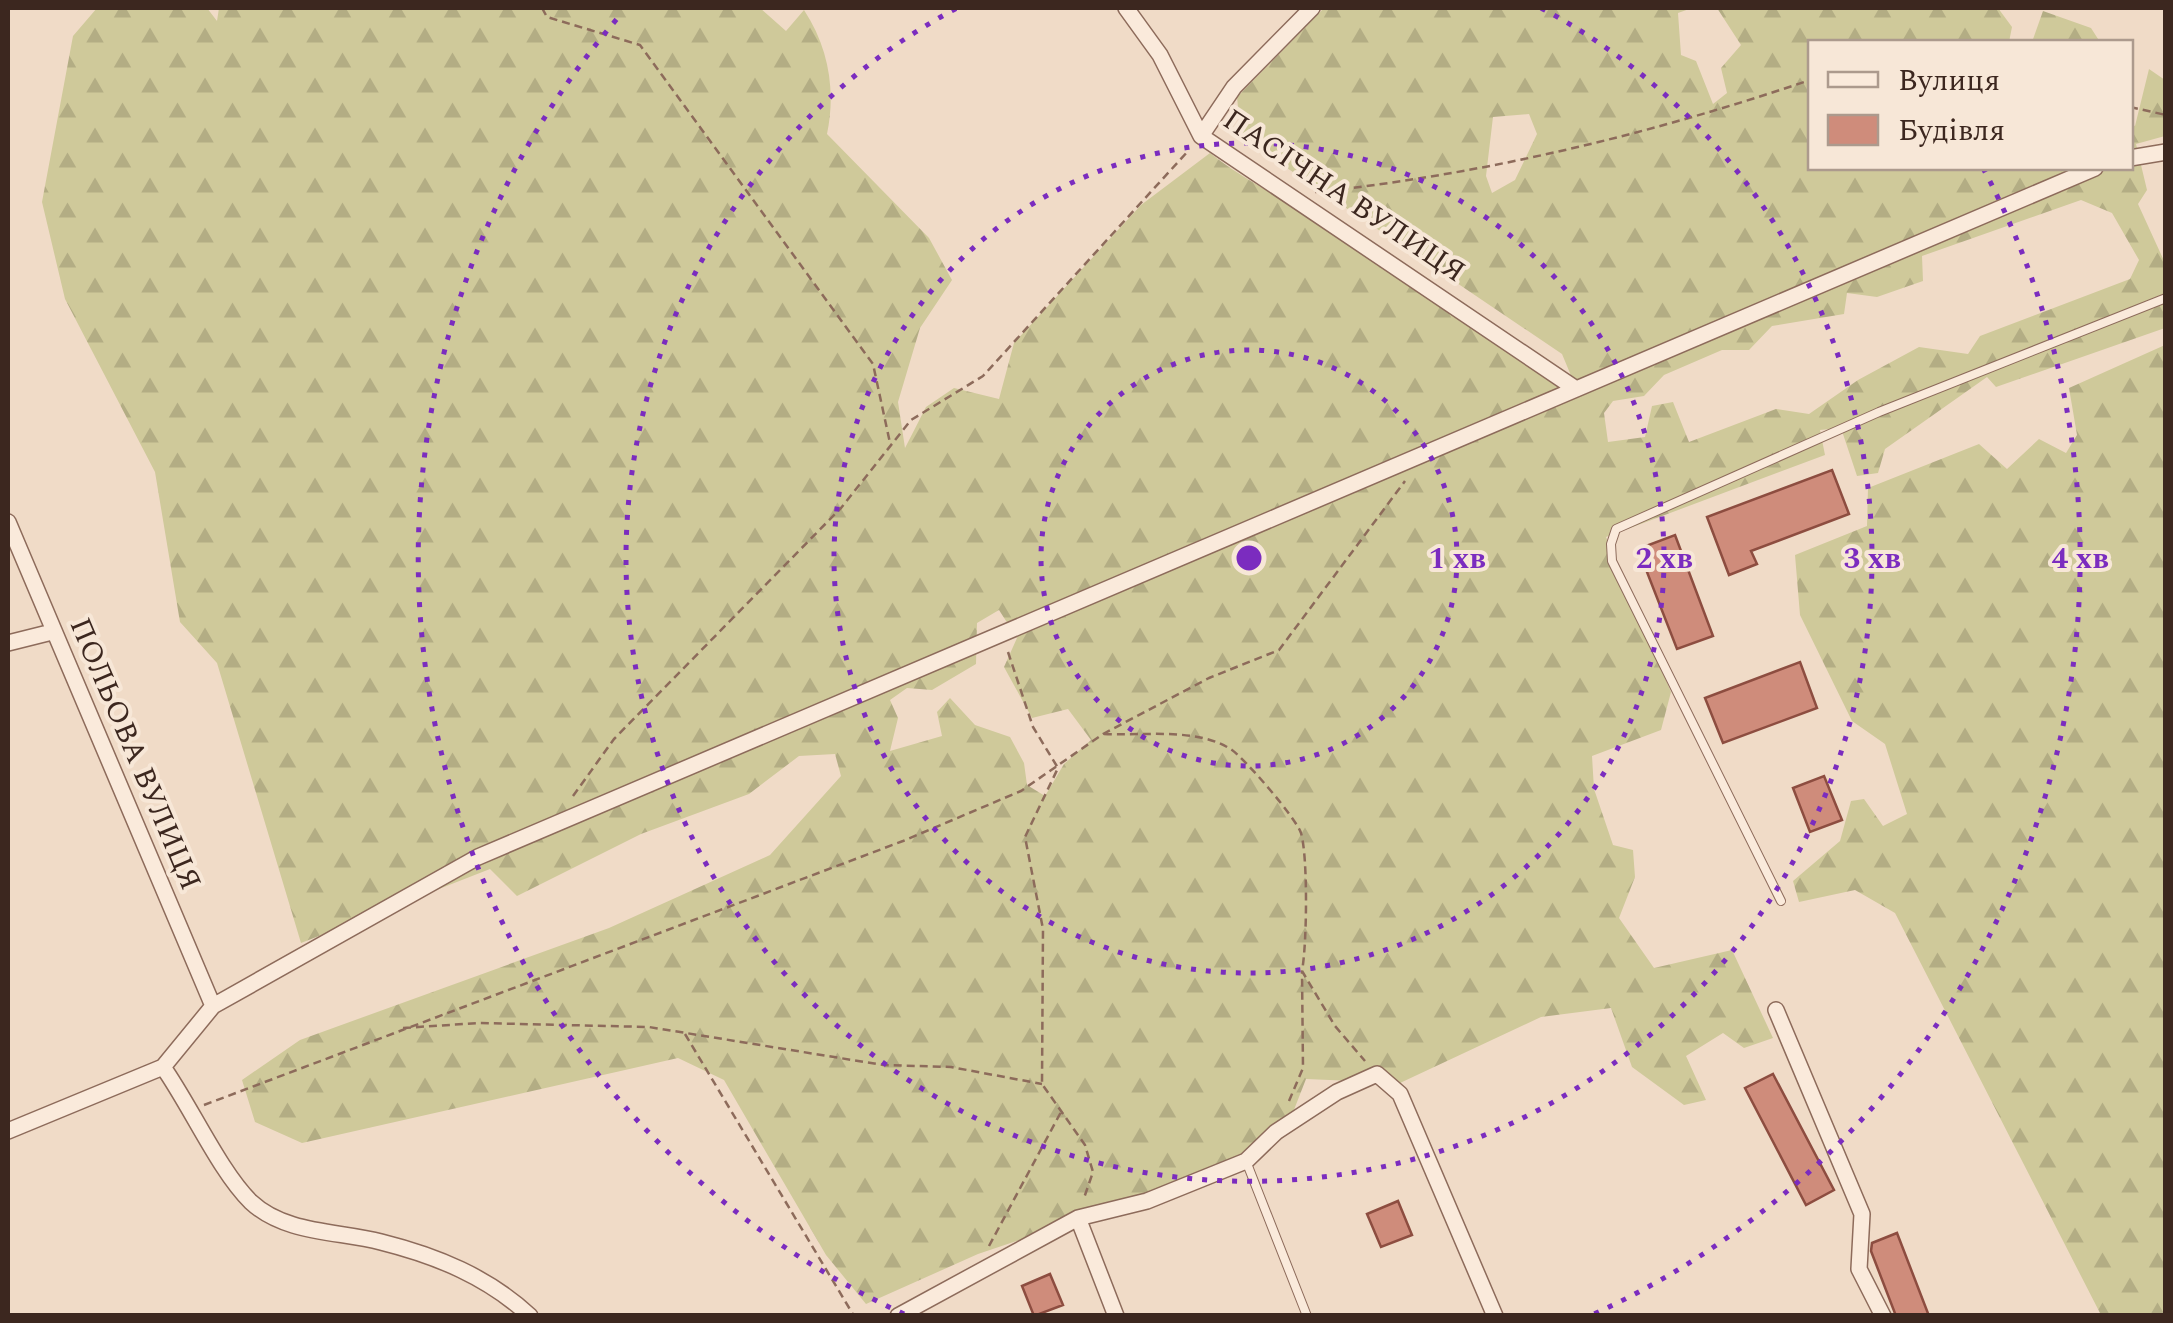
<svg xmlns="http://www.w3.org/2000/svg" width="2173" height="1323" font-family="Spectral,serif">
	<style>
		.forest { fill: url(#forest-firs); fill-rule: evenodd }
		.building { fill: #cf8c7b; stroke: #8d4d40; stroke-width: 2.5 }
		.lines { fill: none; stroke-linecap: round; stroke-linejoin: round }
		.lane-casing { stroke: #8d6b5b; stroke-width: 10 }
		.street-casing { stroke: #8d6b5b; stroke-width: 18 }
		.path { stroke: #8d6b5b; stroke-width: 2.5; stroke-dasharray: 8 5; stroke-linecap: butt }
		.lane { stroke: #faeadb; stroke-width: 8 }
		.street { stroke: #faeadb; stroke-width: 15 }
		.ring { fill: none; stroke: #7b2cbf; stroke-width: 5; stroke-dasharray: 5 10 }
		.labels { text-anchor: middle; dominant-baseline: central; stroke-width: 8; stroke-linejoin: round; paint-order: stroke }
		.street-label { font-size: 30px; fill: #3c271f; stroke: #f7e7d7 }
		.centre { fill: #7b2cbf; stroke: #f7e7d7; stroke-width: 5 }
		.ring-label { font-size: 30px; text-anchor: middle; font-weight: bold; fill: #7b2cbf; stroke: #f7e7d7; stroke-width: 8; stroke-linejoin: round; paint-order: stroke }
	</style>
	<defs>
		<pattern id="forest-firs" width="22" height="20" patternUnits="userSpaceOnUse" patternTransform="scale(2.5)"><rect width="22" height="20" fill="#cfc99a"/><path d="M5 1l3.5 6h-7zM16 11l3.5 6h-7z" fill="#b3ad84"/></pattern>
	</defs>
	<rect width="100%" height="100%" fill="#f0dbc7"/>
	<path class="forest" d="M97 8H207L217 21 219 8H760L786 31 804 10C829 48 836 91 827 134L929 238 952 280 920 328 898 402 905 448 926 407 954 388 999 399 1014 343 1141 205 1210 153C1251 185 1297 206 1340 235 1419 287 1493 344 1577 390L1562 354 1241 137 1237 97 1324 8H1692L1678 13 1681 55 1696 61 1713 104 1727 93 1721 68 1741 45 1717 8H1998L2012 27 2009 42H1810V168H2130L2131 124 2135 126 2149 69 2165 80V136L2136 144 2147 190 2138 204 2165 263V328L1996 387 1987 377 1885 449 1878 473 1857 476 1841 428 1820 430 1825 455 1606 537 1671 692 1661 730 1592 756 1594 789 1613 845 1633 850 1635 877 1619 918 1654 968 1732 950 1773 1038 1744 1048 1723 1033 1686 1056 1706 1100 1684 1105 1632 1067 1611 1008 1541 1017 1400 1083 1306 1079 1283 1138 1112 1209 978 1254 866 1304 826 1255 724 1080 678 1058 302 1143 255 1122 242 1080 300 1040 609 928 770 855 841 776 835 754 799 756 749 794 641 834 517 896 490 869 301 943 217 663 180 622 155 472 65 299 42 202 73 36ZM1529 114 1537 134 1515 180 1492 193 1486 176 1493 117ZM2081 200 2112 213 2139 260 2130 279 1980 336 1968 354 1919 347 1858 380 1809 414 1776 409 1689 442 1673 402 1652 406 1645 437 1608 442 1604 413 1613 401 1644 396 1664 375 1722 350H1749L1772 326 1844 314 1847 293 1877 297 1923 281 1922 256ZM999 610 1017 638 1004 667 1032 718 1068 709 1091 740 1064 764 1045 796 1027 785 1024 763 1010 737 975 725 950 698 937 712 942 736 890 751 898 718 890 700 907 688 932 690 976 664 977 623Z
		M2043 11 2091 28 2100 42H2032Z
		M2165 345V1315H2101L1895 913 1855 890 1799 902 1793 881 1840 841 1851 801 1864 799 1883 826 1907 814 1885 744 1852 721 1800 615 1795 555 1867 526 1868 488 1979 444 2007 469 2039 439 2066 453 2077 435 2069 388Z"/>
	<path class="building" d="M1832 470 1849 514 1751 551 1757 564 1729 575 1707 517Z
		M1675 535 1713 636 1677 649 1638 549Z
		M1800 662 1817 708 1723 743 1705 698Z
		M1824 776 1842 820 1810 832 1793 788Z
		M1773 1074 1834 1190 1806 1205 1745 1088Z
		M1398 1201 1412 1235 1381 1247 1367 1214Z
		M1897 1233 1929 1316H1896L1871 1251 1872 1243Z
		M1050 1274 1063 1305 1034 1316 1022 1286Z"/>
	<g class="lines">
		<defs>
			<path id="lane" d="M1781 901 1612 561 1611 544 1616 529 1879 412 2166 298
				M1246 1161 1307 1316"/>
			<path id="street" d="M1126 8 1160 55 1201 136 1576 389
				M1201 136 1234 87 1312 8
				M2130 158 2166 152
				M8 522 213 1006
				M8 643 52 632
				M1776 1010 1862 1214 1859 1269 1883 1316
				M163 1067C190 1105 220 1172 251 1202 285 1234 339 1231 381 1242 437 1256 488 1277 530 1316
				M8 1131 163 1067 213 1006 478 857 2095 168
				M1078 1218 1116 1316
				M898 1316 1078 1218 1147 1201 1246 1161 1276 1132 1337 1092 1377 1074 1400 1094 1495 1316"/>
		</defs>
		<use href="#lane" class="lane-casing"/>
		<use href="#street" class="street-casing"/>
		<path class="path" d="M542 8 547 17 640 45 873 364 890 443
			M2130 107 2166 115
			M1315 192C1482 175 1651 134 1810 80
			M1008 652 1033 727 1058 768 1025 837 1043 929 1042 1084 1085 1145 1093 1172 1084 1198
			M1104 734C1143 736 1198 727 1232 750 1245 759 1296 818 1301 833 1308 857 1307 944 1302 971L1335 1026 1365 1061
			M573 796 614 739 841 508 911 420 983 376 1189 150
			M403 1028 479 1023 649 1027 883 1065 951 1067 1042 1084
			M685 1034 854 1316
			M1289 1101 1303 1068 1302 972
			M204 1105 903 841 1021 791 1103 734 1209 678 1279 650 1405 481
			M989 1246 1061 1112"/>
		<use href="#lane" class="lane"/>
		<use href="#street" class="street"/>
	</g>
	<g class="ring">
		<circle cx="1249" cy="558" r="208"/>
		<circle cx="1249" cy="558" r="415"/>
		<path d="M1541 8A623 623 0 1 1 957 8"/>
		<path d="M904 1314A831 831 0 0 1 622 13M1983 168A831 831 0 0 1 1594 1314"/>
	</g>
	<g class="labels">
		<g class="street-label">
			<text transform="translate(1344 196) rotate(34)">ПАСІЧНА ВУЛИЦЯ</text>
			<text transform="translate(135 754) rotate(67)">ПОЛЬОВА ВУЛИЦЯ</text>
		</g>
	</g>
	<circle cx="1249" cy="558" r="15" class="centre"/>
	<g class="ring-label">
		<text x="1457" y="568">1 хв</text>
		<text x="1664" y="568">2 хв</text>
		<text x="1872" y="568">3 хв</text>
		<text x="2080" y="568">4 хв</text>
	</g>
	<rect width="2173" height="1323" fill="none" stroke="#3c271f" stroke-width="20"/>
	<rect x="1808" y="40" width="325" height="130" fill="#f7e7d7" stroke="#ac9a8d" stroke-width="2.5"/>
	<rect x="1828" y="72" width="50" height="15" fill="#faeadb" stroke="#ac9a8d" stroke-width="2.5"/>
	<text x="1898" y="90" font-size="30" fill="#3c271f">Вулиця</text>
	<rect x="1828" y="115" width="50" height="30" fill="#cf8c7b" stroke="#ac9a8d" stroke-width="2.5"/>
	<text x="1898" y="140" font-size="30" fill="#3c271f">Будівля</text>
</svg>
